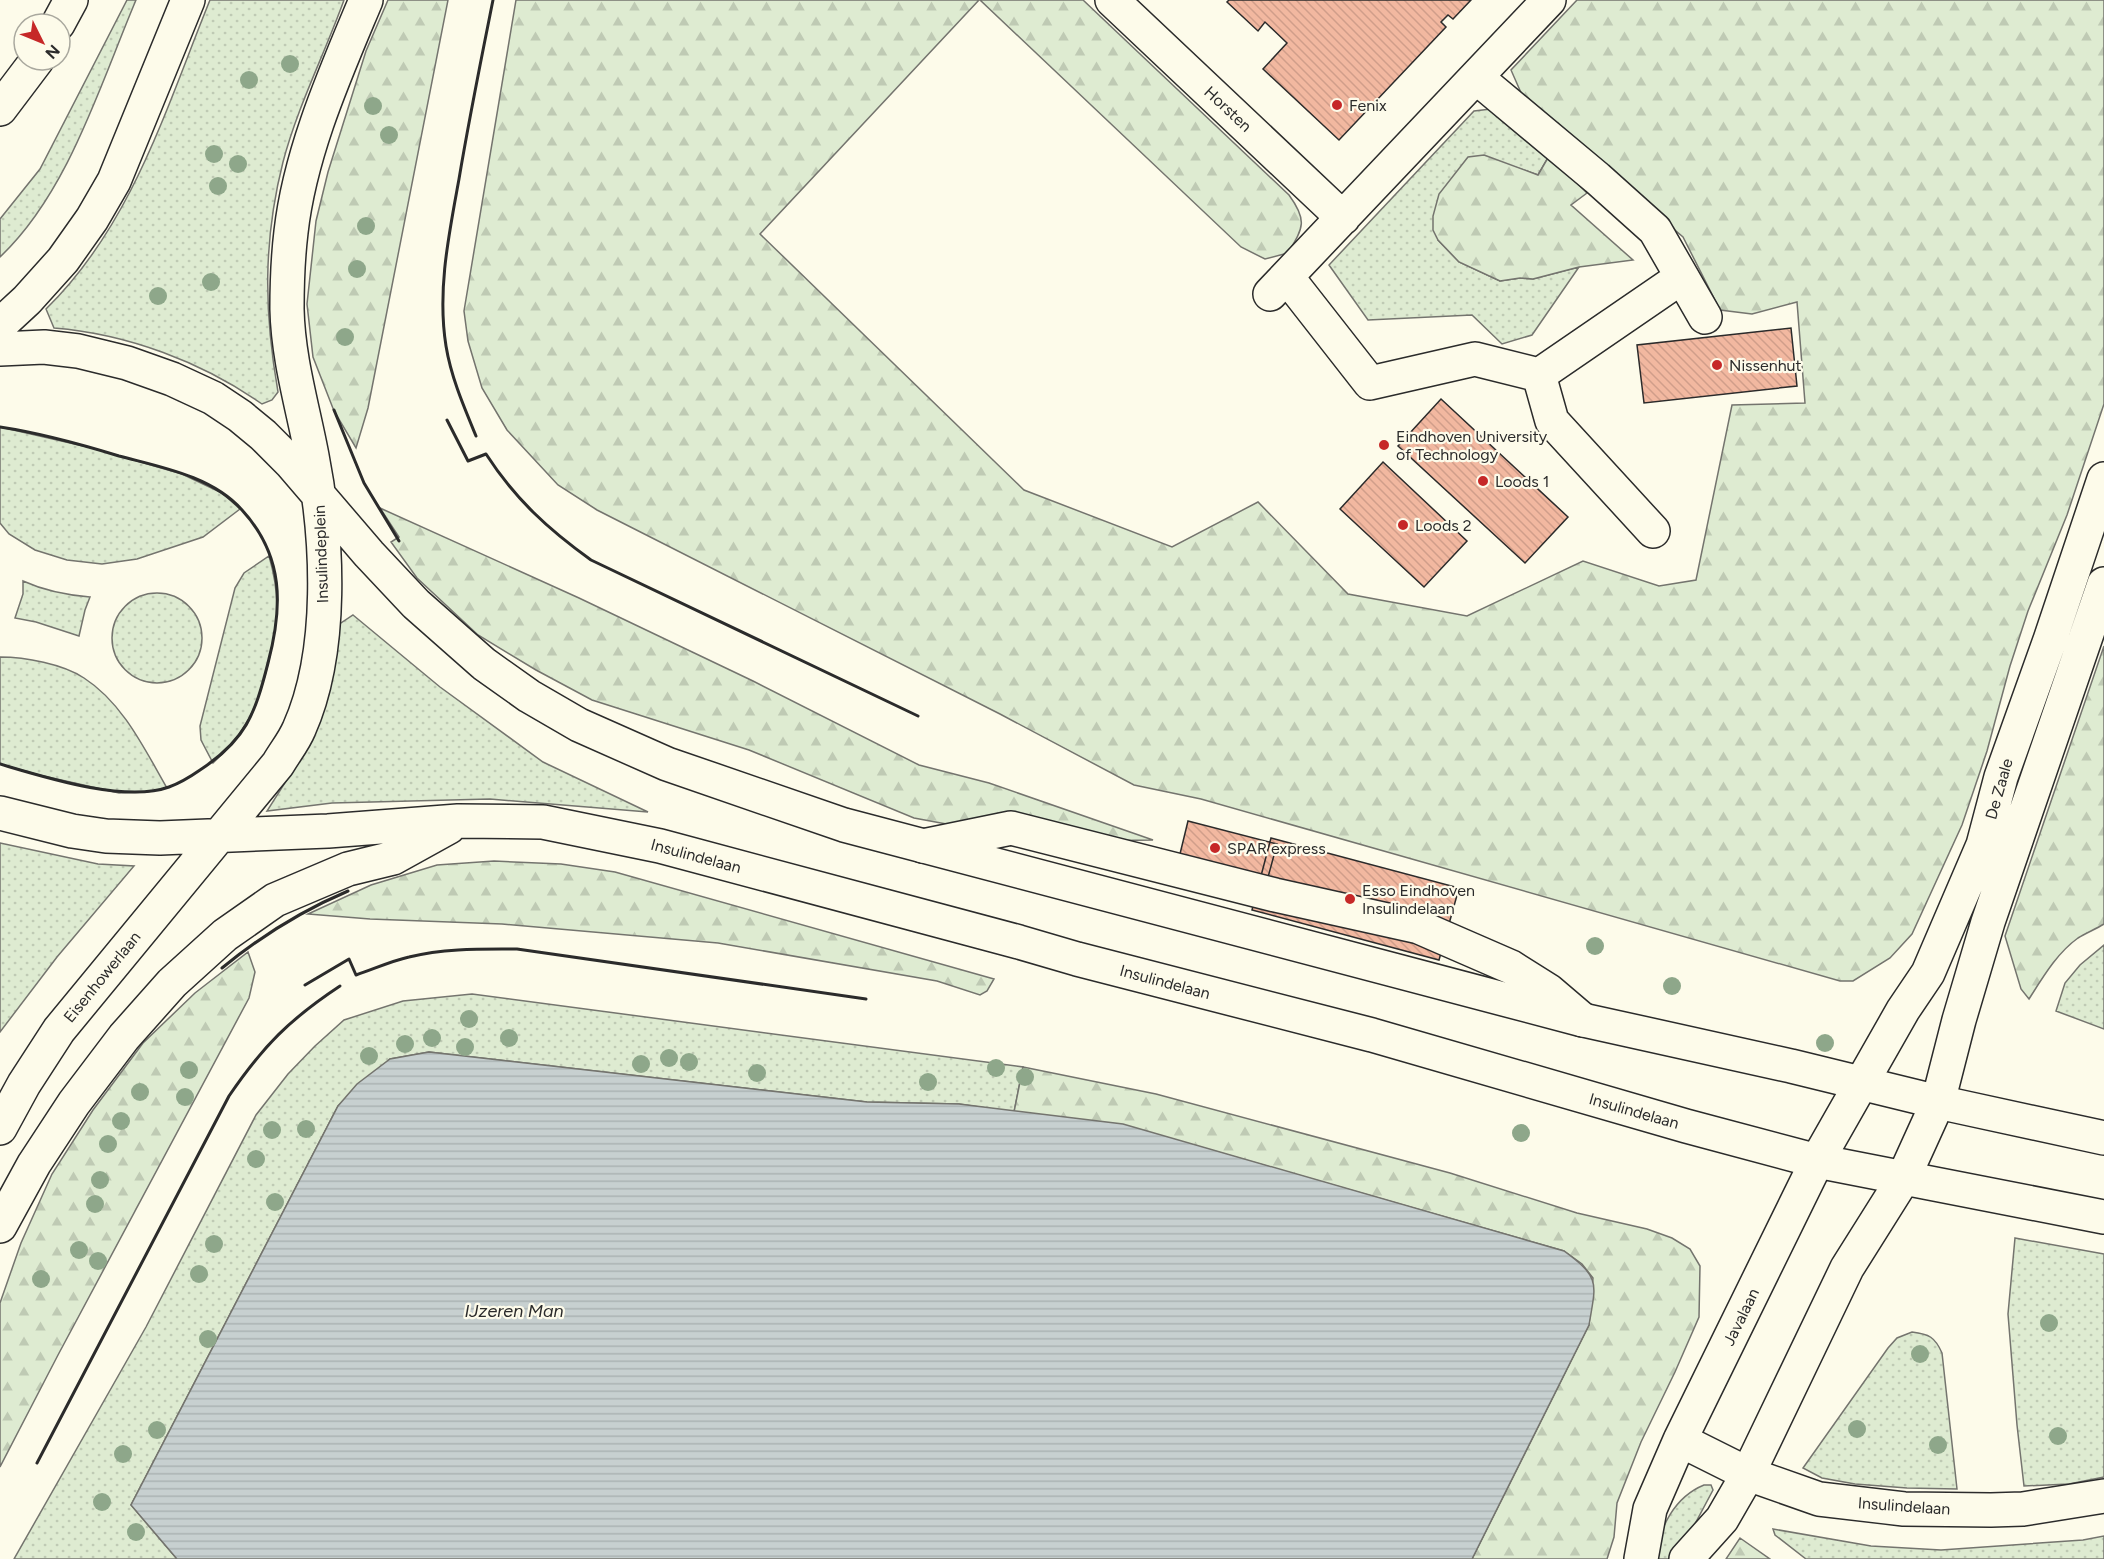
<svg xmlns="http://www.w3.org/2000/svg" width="2104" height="1559" font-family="Figtree,sans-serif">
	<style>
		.grass { fill: url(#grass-dots); stroke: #74746e; stroke-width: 1.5 }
		.forest { fill: url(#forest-firs); stroke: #74746e; stroke-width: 1.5 }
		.water { fill: url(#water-rules); stroke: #74746e; stroke-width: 1.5 }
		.building { fill: url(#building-back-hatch); stroke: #2b2b2b; stroke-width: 1.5 }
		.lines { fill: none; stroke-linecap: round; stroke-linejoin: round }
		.minor-casing { stroke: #2b2b2b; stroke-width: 36 }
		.major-casing { stroke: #2b2b2b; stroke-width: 36 }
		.minor { stroke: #fdfbea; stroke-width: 33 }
		.major { stroke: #fdfbea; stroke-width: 33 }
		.wall { stroke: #2b2b2b; stroke-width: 3 }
		.tree { fill: #8ea78a }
		.poi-dot { fill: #c62828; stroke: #fdfbea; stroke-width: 2 }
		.labels { text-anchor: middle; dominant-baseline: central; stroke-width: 4.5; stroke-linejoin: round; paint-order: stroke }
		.poi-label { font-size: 16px; fill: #2b2b2b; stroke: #fdfbea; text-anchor: start }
		.street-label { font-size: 16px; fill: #2b2b2b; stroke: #fdfbea }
		.water-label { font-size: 18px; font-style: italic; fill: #2b2b2b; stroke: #fdfbea }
	</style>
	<defs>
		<pattern id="grass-dots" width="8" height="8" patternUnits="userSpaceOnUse" patternTransform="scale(1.5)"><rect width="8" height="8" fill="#deebd1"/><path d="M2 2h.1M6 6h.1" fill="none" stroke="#bfcab4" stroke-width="1.8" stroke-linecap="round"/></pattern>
		<pattern id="forest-firs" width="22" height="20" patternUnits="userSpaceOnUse" patternTransform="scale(1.5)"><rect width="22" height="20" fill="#deebd1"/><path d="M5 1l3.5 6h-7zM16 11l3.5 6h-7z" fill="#bfcab4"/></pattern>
		<pattern id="water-rules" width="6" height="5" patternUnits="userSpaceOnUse" patternTransform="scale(1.5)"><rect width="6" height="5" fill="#c7d0d0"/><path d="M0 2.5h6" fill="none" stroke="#abb3b3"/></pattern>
		<pattern id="building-back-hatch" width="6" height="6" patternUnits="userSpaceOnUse" patternTransform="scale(1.5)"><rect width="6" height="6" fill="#f2b8a0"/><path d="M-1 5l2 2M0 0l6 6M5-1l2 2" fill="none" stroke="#d09e8a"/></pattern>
	</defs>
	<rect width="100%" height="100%" fill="#fdfbea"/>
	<path class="grass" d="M127 0H136C100 85 68 193 0 257V219L40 169Z
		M210 0H344C325 53 297 108 283 162 263 241 264 312 278 392L272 400 262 404C202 362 128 334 54 328L46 309C132 225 166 108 210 0Z
		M1491 109 1549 156 1538 175 1515 167 1438 240 1459 262 1500 281 1520 278 1533 279 1579 267 1532 335 1502 344 1472 315 1368 320 1329 265 1474 111Z
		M0 427 92 448 182 474 222 493 240 509 203 537 137 559 102 564 67 560 35 550 9 534 0 523Z
		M269 556C281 597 278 623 268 664 258 706 246 733 213 763L201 740 200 726 235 588 244 573Z
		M23 581C45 591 66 595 90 597L85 610 79 636 36 622 15 618 23 594Z
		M112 638a45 45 0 1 1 90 0a45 45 0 1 1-90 0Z
		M353 615 440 687 543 762 648 812 490 799 332 803 267 811 295 767 338 625Z
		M0 657C25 657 63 664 84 678 123 703 145 750 167 788L147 792 119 793 39 775 0 764Z
		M0 843 98 864 134 866 57 957 0 1032Z
		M2104 945V1029L2056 1011 2065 983 2080 965Z
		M472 994 1023 1067 1014 1112 959 1104 867 1102 429 1052 390 1059 338 1106 131 1505 177 1559H14L146 1327 256 1115 288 1074 315 1046 344 1020 403 1001Z
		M2015 1238 2104 1254V1477L2069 1484 2024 1486 2017 1425 2008 1314Z
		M1912 1332C1929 1334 1935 1337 1942 1353L1957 1489 1907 1488 1855 1484 1822 1478 1803 1468 1888 1348 1897 1338Z
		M1704 1485H1711L1713 1490 1688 1537 1671 1559H1651C1662 1528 1672 1498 1704 1485Z
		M1773 1529 1871 1546 1941 1550 2083 1540 2104 1536V1559H1806L1775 1535Z"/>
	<path class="forest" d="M388 0H448L368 408 356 448 334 411 313 357 307 304 316 221 328 172 366 51Z
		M516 0H979L760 234 1024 490 1172 547 1258 502 1348 594 1467 616 1583 561 1659 586 1696 580 1732 405 1805 403 1797 302 1752 314 1720 310 1683 237 1526 104 1511 70 1577 0H2104V404L2067 515 2028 611 2010 666 1987 751 1962 825 1912 934 1890 958 1853 981H1840L1201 799 1134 785 1000 714 597 510 558 485 507 430 482 388 468 341 464 311Z
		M980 0H1083L1289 195C1308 221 1303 228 1288 253L1265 259 1241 247Z
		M1484 155 1538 175 1549 156 1587 193 1571 205 1633 260 1579 267 1533 279 1520 278 1500 281 1459 262 1438 240 1433 230V216L1439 194 1468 157Z
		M380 508 579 598 753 681 919 765 989 783 1153 840 1085 841 968 828 914 818 749 750 592 700 536 670 478 635 417 578 391 542 399 537Z
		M2104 646V924C2096 929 2086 933 2078 938 2057 953 2043 977 2029 999L2021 989 2005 936Z
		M494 861 561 864 615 872 994 979 987 991 980 995 937 981 718 943 502 924 370 919 308 914 371 885 437 865Z
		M248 952 255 972 249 998 58 1355 0 1467V1303L21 1243 52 1174 93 1110 143 1043 195 993Z
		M1023 1067 1156 1094 1450 1173 1577 1213 1647 1229 1672 1238 1690 1249 1700 1266 1699 1317 1675 1372 1641 1442 1617 1503 1614 1537 1607 1559H1472L1589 1325 1593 1278 1582 1264 1564 1251 1123 1125 1014 1112Z
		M1740 1538 1770 1559H1726Z"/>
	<path class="water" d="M429 1052 867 1102 959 1104 1123 1124 1564 1251C1601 1278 1596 1283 1589 1325L1472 1559H177L131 1505 338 1106 357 1084 390 1059Z"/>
	<path class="building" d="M1229 0H1471L1453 19 1448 15 1441 22 1446 27 1339 140 1263 69 1287 43 1265 22 1258 31 1227 2Z
		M1791 328 1797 386 1644 403 1637 345Z
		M1441 399 1568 517 1525 563 1398 446Z
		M1383 462 1467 541 1424 587 1340 509Z
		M1188 821 1277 844 1267 881 1179 858Z
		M1271 838 1459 888 1439 960 1252 910Z"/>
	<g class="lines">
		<defs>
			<path id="minor" d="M1112 0 1343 218
				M58 24 71 0
				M1476 77 1597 178 1655 230 1705 317
				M0 109 37 60
				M1287 277 1370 383 1475 359 1539 375 1552 421 1653 531
				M1270 294 1549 0
				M1539 375 1682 277
				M923 846 1011 828 1275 895 1419 927 1511 967 1549 991 1583 1020
				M1680 1440 1748 1474 1819 1499 1904 1509 1991 1510 2023 1509 2104 1496
				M1641 1559 1650 1509 1680 1440 1817 1161 1903 1010 1928 973 1983 845 2001 777 2050 640 2104 479
				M1686 1559 1722 1519 1748 1474 1847 1268 1903 1179 1938 1102 1959 1020 1988 922 2104 584"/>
			<path id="major" d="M0 325 27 300 63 260 92 219 114 181 188 0
				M0 349 44 347 78 351 127 363 172 379 213 398 240 416 263 435 291 463 369 554 416 604 484 664 529 696 579 725 667 764 844 825 1583 1020 1791 1066 1938 1102 2104 1138
				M0 813 72 831 106 836 160 838 328 831 458 821 543 822 660 846 1019 942 1077 959 1372 1035 1686 1126 1817 1161 2104 1217
				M0 1128 24 1084 59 1030 278 764C285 752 294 741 299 729 334 651 328 538 312 456 303 408 288 359 287 309 287 284 288 257 291 232 300 152 335 74 366 0
				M0 1226 34 1164 74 1103 124 1037 172 983 225 935 275 900 348 869 393 858 449 827"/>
		</defs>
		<use href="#minor" class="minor-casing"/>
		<use href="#major" class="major-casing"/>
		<use href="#minor" class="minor"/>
		<use href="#major" class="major"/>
		<path class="wall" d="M334 410 364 483 399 541
			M447 420 468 461 486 454C515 499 548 529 591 560L918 716
			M0 427C40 433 80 444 119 456 160 467 212 476 242 510 284 556 283 606 268 663 255 714 246 740 200 770 190 777 180 783 169 787 125 803 44 777 0 764
			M476 436C464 407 451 377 446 346 437 290 449 234 459 179 469 119 481 60 493 0
			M222 968C261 936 301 911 348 891
			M305 985 349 959 356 975C374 969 391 961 409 957 445 948 481 949 517 949L866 999
			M37 1463 229 1096C263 1046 290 1019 340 986"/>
	</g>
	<g class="tree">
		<circle cx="290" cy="64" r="9"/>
		<circle cx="249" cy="80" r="9"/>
		<circle cx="373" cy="106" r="9"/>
		<circle cx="389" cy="135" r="9"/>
		<circle cx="214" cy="154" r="9"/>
		<circle cx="238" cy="164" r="9"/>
		<circle cx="218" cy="186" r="9"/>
		<circle cx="366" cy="226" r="9"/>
		<circle cx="357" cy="269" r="9"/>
		<circle cx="211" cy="282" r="9"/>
		<circle cx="158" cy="296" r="9"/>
		<circle cx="345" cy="337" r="9"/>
		<circle cx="1595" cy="946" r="9"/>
		<circle cx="1672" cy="986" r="9"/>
		<circle cx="469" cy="1019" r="9"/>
		<circle cx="432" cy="1038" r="9"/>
		<circle cx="509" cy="1038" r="9"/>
		<circle cx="1825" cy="1043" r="9"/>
		<circle cx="405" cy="1044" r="9"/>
		<circle cx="465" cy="1047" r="9"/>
		<circle cx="369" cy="1056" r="9"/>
		<circle cx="669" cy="1058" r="9"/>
		<circle cx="689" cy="1062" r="9"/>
		<circle cx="641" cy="1064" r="9"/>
		<circle cx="996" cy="1068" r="9"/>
		<circle cx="189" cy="1070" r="9"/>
		<circle cx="757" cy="1073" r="9"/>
		<circle cx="1025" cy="1077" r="9"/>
		<circle cx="928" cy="1082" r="9"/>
		<circle cx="140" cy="1092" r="9"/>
		<circle cx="185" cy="1097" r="9"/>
		<circle cx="121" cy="1121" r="9"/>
		<circle cx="306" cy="1129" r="9"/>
		<circle cx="272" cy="1130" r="9"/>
		<circle cx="1521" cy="1133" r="9"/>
		<circle cx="108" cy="1144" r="9"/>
		<circle cx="256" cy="1159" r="9"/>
		<circle cx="100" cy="1180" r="9"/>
		<circle cx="275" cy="1202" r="9"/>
		<circle cx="95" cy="1204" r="9"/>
		<circle cx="214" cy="1244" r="9"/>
		<circle cx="79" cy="1250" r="9"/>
		<circle cx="98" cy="1261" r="9"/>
		<circle cx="199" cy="1274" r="9"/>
		<circle cx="41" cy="1279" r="9"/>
		<circle cx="2049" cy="1323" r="9"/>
		<circle cx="208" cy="1339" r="9"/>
		<circle cx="1920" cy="1354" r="9"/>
		<circle cx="1857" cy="1429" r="9"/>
		<circle cx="157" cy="1430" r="9"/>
		<circle cx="2058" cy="1436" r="9"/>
		<circle cx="1938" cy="1445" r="9"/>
		<circle cx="123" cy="1454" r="9"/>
		<circle cx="102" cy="1502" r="9"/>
		<circle cx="136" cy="1532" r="9"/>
	</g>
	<g class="poi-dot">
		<circle cx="1337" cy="105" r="6"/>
		<circle cx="1717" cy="365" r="6"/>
		<circle cx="1384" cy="445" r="6"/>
		<circle cx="1483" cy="481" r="6"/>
		<circle cx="1403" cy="525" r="6"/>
		<circle cx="1215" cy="848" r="6"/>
		<circle cx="1350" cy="899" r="6"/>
	</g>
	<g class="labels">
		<g class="poi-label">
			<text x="1349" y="105">Fenix</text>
			<text x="1729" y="365">Nissenhut</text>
			<text x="1396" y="436">Eindhoven University<tspan x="1396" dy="18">of Technology</tspan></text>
			<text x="1495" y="481">Loods 1</text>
			<text x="1415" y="525">Loods 2</text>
			<text x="1227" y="848">SPAR express</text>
			<text x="1362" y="890">Esso Eindhoven<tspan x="1362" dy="18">Insulindelaan</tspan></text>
		</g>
		<g class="street-label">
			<text transform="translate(1228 109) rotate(43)">Horsten</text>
			<text transform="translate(321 554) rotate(-92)">Insulindeplein</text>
			<text transform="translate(1999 789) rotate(-74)">De Zaale</text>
			<text transform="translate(696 856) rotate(15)">Insulindelaan</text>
			<text transform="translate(102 977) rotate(-51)">Eisenhowerlaan</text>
			<text transform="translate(1165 982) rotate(15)">Insulindelaan</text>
			<text transform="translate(1634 1111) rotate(16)">Insulindelaan</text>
			<text transform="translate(1741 1317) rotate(-64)">Javalaan</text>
			<text transform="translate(1904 1506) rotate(4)">Insulindelaan</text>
		</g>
		<g class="water-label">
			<text x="514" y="1311">IJzeren Man</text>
		</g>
	</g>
	<g transform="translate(42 42) rotate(133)"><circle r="28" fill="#fdfbea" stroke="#a9a89e" stroke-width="1.5"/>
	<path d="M0-4.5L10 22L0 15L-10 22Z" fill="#c62828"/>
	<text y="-9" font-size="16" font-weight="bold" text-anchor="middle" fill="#2b2b2b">N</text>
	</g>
</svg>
